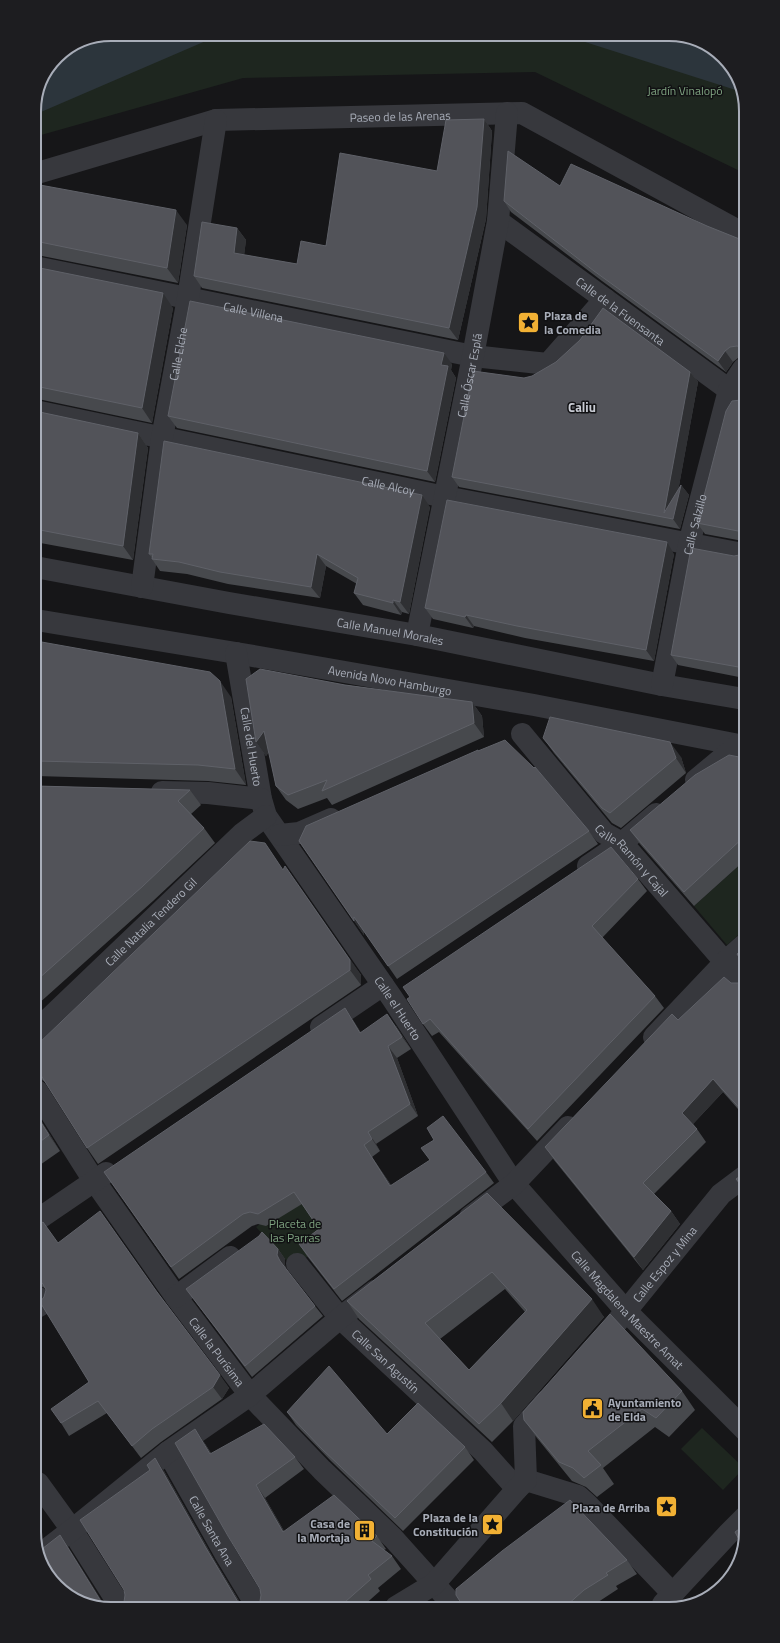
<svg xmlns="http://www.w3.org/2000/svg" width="780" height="1643" font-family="'Titillium Web',sans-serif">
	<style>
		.green { fill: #1e261f }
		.water { fill: #2c353c }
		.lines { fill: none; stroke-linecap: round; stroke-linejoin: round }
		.minor { stroke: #37383d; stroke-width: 22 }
		.wall { fill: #47494d; fill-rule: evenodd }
		.shaded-wall { fill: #2f3033 }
		.building { fill: #525359; stroke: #5f6168; fill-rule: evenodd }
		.labels { text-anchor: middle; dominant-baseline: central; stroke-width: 3; stroke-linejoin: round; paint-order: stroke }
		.park-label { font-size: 12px; fill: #7fa381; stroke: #111113 }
		.street-label { font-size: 12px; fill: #a8adb8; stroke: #111113 }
		.poi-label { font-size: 12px; font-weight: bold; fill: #a8adb8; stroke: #111113; text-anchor: end }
		.neighbourhood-label { font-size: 13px; font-weight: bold; fill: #c9ccd4; stroke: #111113 }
		.rim { fill: none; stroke: #a8adb8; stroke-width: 2 }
	</style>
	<rect width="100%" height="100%" fill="#161618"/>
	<path class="green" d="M111 34H674L716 50 742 86V172L535 72 243 78 34 137V106L57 56 82 40Z
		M744 861V930L727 945 694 906Z
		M301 1192 331 1235 294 1269 256 1227Z
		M702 1428 744 1468 723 1490 681 1449Z"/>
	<path class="water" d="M111 34H222L34 115V106L57 56 82 40Z
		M560 34H674L716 50 742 86V92Z"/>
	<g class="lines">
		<g class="minor">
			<path id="s1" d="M34 174 216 120 522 113 742 233"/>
			<path id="s2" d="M498 221 743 400"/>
			<path id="s3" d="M35 267 473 356 548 364 605 299"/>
			<path id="s4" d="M35 411 445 497 743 554"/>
			<path id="s5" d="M35 567 229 603 417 635 662 685 744 699"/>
			<path id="s6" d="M142 587 162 438 188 298 216 120"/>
			<path id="s7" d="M36 620 236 653 534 705 744 746"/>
			<path id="s8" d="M417 635 473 356 498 221 507 113"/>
			<path id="s9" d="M236 653 261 799 266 816 392 998 514 1184 626 1311 746 1431"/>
			<path id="s10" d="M662 685 689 544 729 390 743 369"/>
			<path id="s11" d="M522 734 604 833 622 843 744 984"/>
			<path d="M696 780 738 745"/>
			<path d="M162 792 208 793 261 799"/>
			<path d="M280 835 299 833 331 819"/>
			<path d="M588 866 622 843 656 814"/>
			<path d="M321 1027 383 985"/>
			<path id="s12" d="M37 1030 243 833 266 816"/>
			<path d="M654 1037 726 961 744 945"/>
			<path id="s13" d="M37 1091 89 1173 176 1297 250 1395 322 1470 393 1538 454 1606"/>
			<path d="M470 1217 514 1184 568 1127"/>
			<path d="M37 1220 106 1173"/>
			<path id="s14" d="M297 1264 340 1318 483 1451 517 1489"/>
			<path d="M37 1297 42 1304 37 1307"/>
			<path d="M176 1297 230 1257"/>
			<path id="s15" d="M617 1322 721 1194 745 1176"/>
			<path id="s16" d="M168 1452 226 1555 258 1608"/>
			<path d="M526 1480 578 1496 588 1505 673 1594"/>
			<path d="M38 1483 72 1530 122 1609"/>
			<path d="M38 1556 72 1530 168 1452 250 1395 340 1318 375 1291"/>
			<path d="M663 1604 729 1533 746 1516"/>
			<path d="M396 1607 434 1584 517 1489 526 1480 524 1426 546 1401"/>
		</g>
	</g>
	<path class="wall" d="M484 119 492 131 486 219 458 340 202 288 194 276 237 228 246 240 244 255 297 264 437 171Z
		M560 186 707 226 742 240 743 357 738 358 733 362 726 372 602 281 511 212 504 201Z
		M34 193 187 225 178 283 37 255H35Z
		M35 267 173 308 152 423 38 399H35Z
		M452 364 451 370 456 378 435 482 177 428 168 416Z
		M690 372 698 382 678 491 681 485 689 495 680 529 459 487 452 477 524 378Z
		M743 399V541L705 534 697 523 741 400Z
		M35 411 138 433 148 448 133 560 35 542Z
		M430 507 409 614 402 612 401 615 363 605 354 593 357 584 326 566 320 598 228 584 187 574 160 571 152 559V558L149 554Z
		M743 553 744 678 678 665 671 655 734 556 739 555Z
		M674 554 654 661 525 638 474 626 473 628 433 619 425 608Z
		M36 641 231 697 246 785 208 781 36 776Z
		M345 685 472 702 482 716 484 737 332 805 327 798 298 809 286 800 276 786 269 752 266 756 256 742Z
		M543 738 681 757 686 773 621 828 612 823 554 753Z
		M479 751 589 831 598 844 397 979 364 931V935L299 841Z
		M744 758V861L694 906 640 844 630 830Z
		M36 786 190 790 201 805 191 814 204 828 215 843 153 901 37 1005Z
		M283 870 361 975V985L98 1164 87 1148 45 1082 42 1080 37 1079V1045Z
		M638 879 647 891 602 938 655 996 664 1008 537 1141 439 1032 432 1036 423 1024 410 997Z
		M744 978 745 1117 723 1092 693 1124 697 1129 706 1142 654 1194 671 1211 680 1224 643 1270 554 1160 545 1147 678 1020 731 983H738L743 980Z
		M353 1020 361 1033 396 1026 411 1049 397 1058 418 1116 376 1144 380 1151 372 1157 391 1185 486 1172 494 1183 342 1301 307 1256 299 1244 319 1229 302 1204 266 1226 258 1224 252 1226 179 1279 104 1172Z
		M37 1114 60 1151 37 1167Z
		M487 1193 604 1317 513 1421 492 1442 359 1319 347 1301ZM505 1289 525 1312 469 1370 440 1339Z
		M37 1226 58 1243 157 1292 229 1388 222 1399 161 1442 141 1458 107 1413 69 1436 61 1423 89 1382 44 1297 46 1290 45 1288 38 1285 37 1284Z
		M278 1249 285 1259V1265L286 1269 315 1306 323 1316 252 1377 186 1289Z
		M682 1391 695 1410 669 1437 655 1427 603 1468 614 1484 597 1497 586 1487 572 1481 537 1438 524 1420Z
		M287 1412 387 1434 465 1447 474 1460 403 1531 331 1461 296 1425Z
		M204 1442 211 1453 295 1457 304 1469 265 1498 284 1531 377 1536 386 1549 384 1550 392 1556 401 1569 378 1588 380 1591 362 1607 106 1609 69 1548 104 1605 108 1607 114 1609 120 1606 124 1602 164 1471 215 1561 241 1604 243 1606 250 1608 256 1606 260 1601 261 1595 260 1589Z
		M627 1560 637 1574 616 1586 618 1589 592 1606H463Z"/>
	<path class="shaded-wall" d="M484 119 492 131 486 219 458 340 449 328Z
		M176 210 187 225 178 283 167 268Z
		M237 228 246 240 243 265 234 253Z
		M163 293 173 308 152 423 142 408Z
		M725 351 733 362 726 372 718 361Z
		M444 353 452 364 451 370 456 378 435 482 427 471 441 365Z
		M690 372 698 382 673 519 681 485 689 495 680 529 673 519 664 513Z
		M138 433 148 448 133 560 123 546Z
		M422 495 430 507 409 614 400 602Z
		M667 542 674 554 654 661 646 650Z
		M317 554 326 566 320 598 311 587Z
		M393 600 402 612 401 615 393 603Z
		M466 615 474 626 473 628 465 617Z
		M220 681 231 697 246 785 235 769Z
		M472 702 482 716 484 737 474 723Z
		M264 731 274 745 266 756 256 742Z
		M670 742 681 757 686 773 676 758Z
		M296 881 361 975V985L350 970Z
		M354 917 364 931V935L354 921Z
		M345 1008 353 1020 369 1045 360 1033Z
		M387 1014 396 1026 411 1049 402 1037Z
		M388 1046 397 1058 418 1116 410 1104Z
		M713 1079 723 1092 691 1126 682 1113Z
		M37 1114 60 1151 49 1135 37 1116Z
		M368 1132 376 1144 380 1151 372 1139Z
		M364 1145 372 1157 399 1198 390 1186Z
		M671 1211 680 1224 643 1270 634 1257Z
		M278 1249 285 1259V1265L287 1272 280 1261 277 1255Z
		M592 1299 604 1317 513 1421 501 1403Z
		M220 1375 229 1388 222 1399 213 1387Z
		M195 1429 204 1442 219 1467 210 1454Z
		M155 1458 164 1471 215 1561 243 1608 238 1602 206 1548Z
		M256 1485 265 1498 292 1545 283 1532Z
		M60 1535 69 1548 107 1609 102 1603Z"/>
	<path class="building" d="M484 119 477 207 449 328 194 276 202 222 237 228 234 253 297 264 301 241 326 246 340 153 437 171 446 120Z
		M508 151 560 186 571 164 707 226 742 240 743 348 737 346 730 347 725 351 718 361 594 271 504 201Z
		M40 185 176 210 167 268 35 241 34 193Z
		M35 267 163 293 142 408 35 386Z
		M190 301 444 353 441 365 448 366 427 471 168 416Z
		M603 308 690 372 664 513 681 485 673 519 452 477 473 371 524 378 532 376 556 362 580 340Z
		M743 370V380L739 376Z
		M743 399V534L738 531 697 523 726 411 732 401 741 400Z
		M35 411 138 433 123 546 35 529Z
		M164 441 422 495 400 602 393 600V603L354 593 358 578 317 554 311 587 220 572 179 562 152 559 153 554H149Z
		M447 500 667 542 646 650 517 626 466 615 465 617 425 608Z
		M691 548 734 556 739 555 743 553 744 668 671 655Z
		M36 641 210 672 220 681 235 769 198 765 36 761Z
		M260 669 345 685 472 702 474 723 322 791 327 780 288 795 276 786 264 731 256 742 246 679Z
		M550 717 670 742 676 758 610 813 602 808 543 738Z
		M505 740 534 768 535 767 589 831 388 966 354 917V921L299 841 306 826 478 750V751Z
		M729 755 744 758V837L684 892 630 830 695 775Z
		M36 786 190 790 178 801 204 828 143 886 37 980Z
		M250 841 265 843 283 870 285 866 350 960V970L87 1148 37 1069V1045Z
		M611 847 638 879 592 926 655 996 528 1129 430 1019 423 1024 407 999 410 997 403 987Z
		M744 948V965L737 954Z
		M724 977 731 983H738L743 980 744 978 745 1114 713 1079 682 1113 697 1129 643 1183 671 1211 634 1257 545 1147 672 1014 678 1020Z
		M345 1008 360 1033 387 1014 402 1037 388 1046 410 1104 368 1132 372 1139 364 1145 390 1186 430 1160 421 1148 434 1140 427 1128 443 1116 486 1172 334 1289 299 1244 319 1229 294 1192 258 1214 250 1212 243 1214 171 1267 104 1172Z
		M37 1116 49 1135 37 1144Z
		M745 1173V1190L736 1179Z
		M487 1193 592 1299 501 1403 479 1424 347 1301ZM492 1272 527 1310 469 1370 425 1323Z
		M100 1211 157 1292 220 1375 213 1387 152 1429 132 1446 98 1401 61 1423 51 1409 89 1382 40 1302 44 1297 46 1290 43 1284 37 1277V1226L43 1222 58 1243Z
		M262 1232 278 1249 277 1255 280 1261 315 1306 245 1366 186 1289 259 1236Z
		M610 1314 682 1391 656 1418 642 1409 588 1451 601 1465 584 1478 573 1468 559 1462 524 1420 523 1412Z
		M329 1366 387 1434 418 1403 465 1447 395 1518 322 1449 287 1412Z
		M264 1424 295 1457 256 1485 283 1532 334 1495 377 1536 372 1541 392 1556 368 1575 371 1579 345 1602 338 1607 106 1609 64 1593 38 1557V1552L60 1535 102 1603 108 1607 114 1609 120 1606 124 1602 125 1595 124 1590 80 1520 150 1470 147 1465 155 1458 206 1548 238 1602 243 1606 250 1608 256 1606 260 1601 261 1595 260 1589 228 1536 175 1443 195 1429 210 1454Z
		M570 1500 627 1560 606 1573 608 1575 584 1590 566 1606H463L456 1595V1589L502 1551Z
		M746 1524V1532L742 1545 735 1532Z"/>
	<defs>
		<symbol id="sight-square" viewBox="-11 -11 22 22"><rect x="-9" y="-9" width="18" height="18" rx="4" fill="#f2b134" stroke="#111113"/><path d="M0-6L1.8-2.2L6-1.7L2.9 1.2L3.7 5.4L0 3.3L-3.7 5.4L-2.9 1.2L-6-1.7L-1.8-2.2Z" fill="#111"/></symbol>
		<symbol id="civic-square" viewBox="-11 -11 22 22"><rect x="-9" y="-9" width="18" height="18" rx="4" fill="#f2b134" stroke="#111113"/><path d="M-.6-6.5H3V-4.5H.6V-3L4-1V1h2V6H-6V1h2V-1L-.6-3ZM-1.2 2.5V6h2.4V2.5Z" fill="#111"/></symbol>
		<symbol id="building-square" viewBox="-11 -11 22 22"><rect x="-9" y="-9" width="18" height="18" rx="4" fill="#f2b134" stroke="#111113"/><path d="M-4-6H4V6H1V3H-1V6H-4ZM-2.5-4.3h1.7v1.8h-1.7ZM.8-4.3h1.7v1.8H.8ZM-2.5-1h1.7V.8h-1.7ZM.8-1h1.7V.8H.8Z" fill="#111"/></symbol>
	</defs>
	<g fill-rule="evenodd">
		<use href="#sight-square" x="516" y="310" width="25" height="25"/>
		<use href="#civic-square" x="580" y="1396" width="25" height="25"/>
		<use href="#sight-square" x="654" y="1494" width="25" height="25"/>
		<use href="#sight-square" x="480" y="1512" width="25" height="25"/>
		<use href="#building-square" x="352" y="1518" width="25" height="25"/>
	</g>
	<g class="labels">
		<g class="park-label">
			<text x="685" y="90">Jardín Vinalopó</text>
			<text x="295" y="1223">Placeta de<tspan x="295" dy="14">las Parras</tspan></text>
		</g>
		<g class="street-label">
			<text stroke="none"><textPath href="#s1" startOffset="374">Paseo de las Arenas</textPath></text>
			<text stroke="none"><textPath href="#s2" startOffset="152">Calle de la Fuensanta</textPath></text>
			<text stroke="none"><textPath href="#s3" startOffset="223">Calle Villena</textPath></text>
			<text stroke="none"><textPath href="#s6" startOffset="236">Calle Elche</textPath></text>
			<text stroke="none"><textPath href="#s8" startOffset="265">Calle Óscar Esplá</textPath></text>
			<text stroke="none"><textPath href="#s4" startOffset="361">Calle Alcoy</textPath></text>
			<text stroke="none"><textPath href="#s10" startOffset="164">Calle Salzillo</textPath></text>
			<text stroke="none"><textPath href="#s5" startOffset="361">Calle Manuel Morales</textPath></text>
			<text stroke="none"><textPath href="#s7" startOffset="359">Avenida Novo Hamburgo</textPath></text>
			<text stroke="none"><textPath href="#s9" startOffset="95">Calle del Huerto</textPath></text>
			<text stroke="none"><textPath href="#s11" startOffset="168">Calle Ramón y Cajal</textPath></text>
			<text stroke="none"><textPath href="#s12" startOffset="157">Calle Natalia Tendero Gil</textPath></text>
			<text stroke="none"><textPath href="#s9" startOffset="399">Calle el Huerto</textPath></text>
			<text stroke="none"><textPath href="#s15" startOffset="75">Calle Espoz y Mina</textPath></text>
			<text stroke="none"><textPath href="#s9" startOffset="779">Calle Magdalena Maestre Amat</textPath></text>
			<text stroke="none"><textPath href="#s13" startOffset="317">Calle la Purísima</textPath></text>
			<text stroke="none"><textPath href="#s14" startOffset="132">Calle San Agustín</textPath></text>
			<text stroke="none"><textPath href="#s16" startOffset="90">Calle Santa Ana</textPath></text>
		</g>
		<g class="poi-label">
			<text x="544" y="315" text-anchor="start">Plaza de<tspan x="544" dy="14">la Comedia</tspan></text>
			<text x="608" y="1402" text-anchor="start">Ayuntamiento<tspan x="608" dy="14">de Elda</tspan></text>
			<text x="650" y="1507">Plaza de Arriba</text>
			<text x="478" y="1517">Plaza de la<tspan x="478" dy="14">Constitución</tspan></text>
			<text x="350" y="1523">Casa de<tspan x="350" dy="14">la Mortaja</tspan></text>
		</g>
		<g class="neighbourhood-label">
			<text x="582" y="407">Caliu</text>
		</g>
	</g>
	<path d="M0 0H780V1643H0ZM111 41H669A70 70 0 0 1 739 111V1532A70 70 0 0 1 669 1602H111A70 70 0 0 1 41 1532V111A70 70 0 0 1 111 41Z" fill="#1d1d20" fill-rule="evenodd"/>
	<path class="rim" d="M111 41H669A70 70 0 0 1 739 111V1532A70 70 0 0 1 669 1602H111A70 70 0 0 1 41 1532V111A70 70 0 0 1 111 41Z"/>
</svg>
